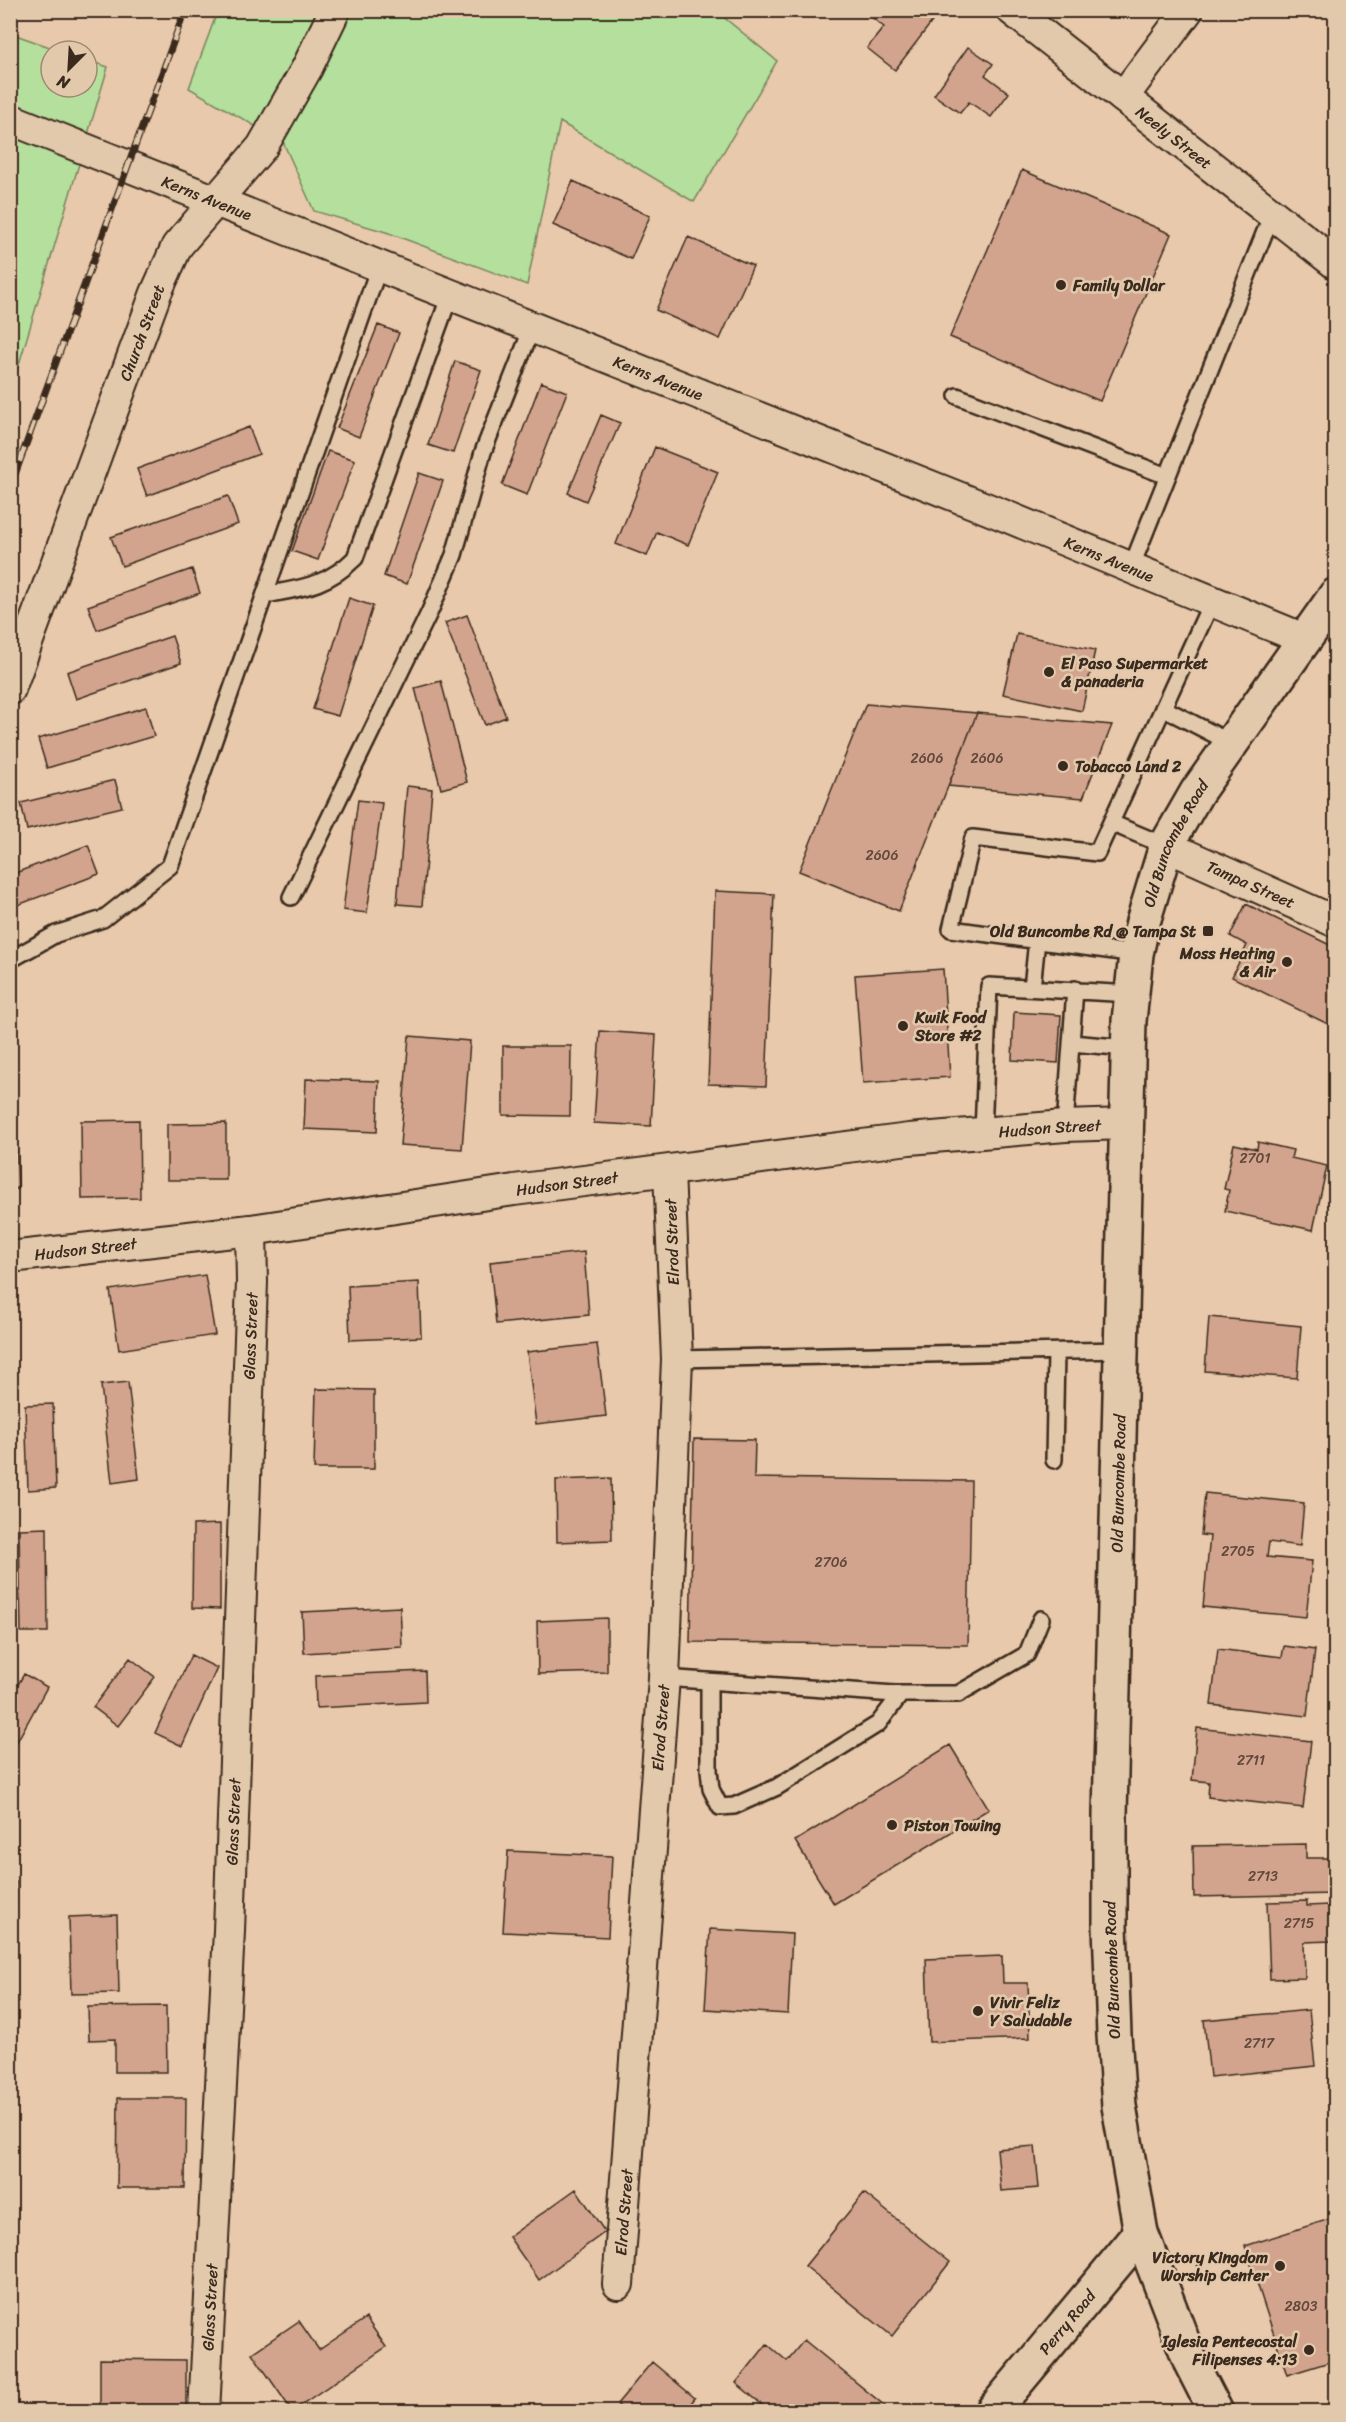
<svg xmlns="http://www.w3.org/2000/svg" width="1346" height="2422" font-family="Sriracha,sans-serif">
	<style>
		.green { fill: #b4df9c; stroke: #78845d; stroke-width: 1.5 }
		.building { fill: #d2a48e; stroke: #3b2a1e; stroke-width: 1.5 }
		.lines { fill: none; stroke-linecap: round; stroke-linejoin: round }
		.service-casing { stroke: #3b2a1e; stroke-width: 20 }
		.minor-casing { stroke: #3b2a1e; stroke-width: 34 }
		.tertiary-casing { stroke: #3b2a1e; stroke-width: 38 }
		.service { stroke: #e3c9ab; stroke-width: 15 }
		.minor { stroke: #e3c9ab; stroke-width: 30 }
		.tertiary { stroke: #e3c9ab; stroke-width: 33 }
		.rail-casing { stroke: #3b2a1e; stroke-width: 7 }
		.rail { stroke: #e3c9ab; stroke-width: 4.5; stroke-dasharray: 14; stroke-linecap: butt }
		.poi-dot { fill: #3b2a1e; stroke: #e3c9ab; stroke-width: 2 }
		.labels { text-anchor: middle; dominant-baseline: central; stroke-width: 5; stroke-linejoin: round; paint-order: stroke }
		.number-label { font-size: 14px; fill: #61483a }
		.street-label { font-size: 16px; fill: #3b2a1e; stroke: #e3c9ab }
		.poi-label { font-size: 16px; font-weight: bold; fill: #3b2a1e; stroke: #e3c9ab; text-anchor: start }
	</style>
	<rect width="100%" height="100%" fill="#e8c9ab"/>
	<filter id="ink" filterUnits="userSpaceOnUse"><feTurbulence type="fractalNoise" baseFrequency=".0167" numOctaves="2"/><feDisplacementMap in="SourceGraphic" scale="12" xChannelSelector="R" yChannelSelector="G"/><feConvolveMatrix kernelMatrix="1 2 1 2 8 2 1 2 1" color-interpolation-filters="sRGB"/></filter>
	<g filter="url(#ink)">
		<path class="green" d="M218 10 716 11 777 61 694 202 560 122 527 285 386 232 314 211 283 142 189 88Z
			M10 33 61 51H51V87H87V60L108 67 11 391Z"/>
		<path class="building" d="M862 10H941L895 70 867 48 884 27Z
			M968 47 993 64 985 75 1009 93 991 117 969 102 960 113 934 95Z
			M1022 170 1171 234 1100 401 950 337Z
			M573 181 650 216 631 259 553 225Z
			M688 237 753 266 720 339 656 310Z
			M378 325 399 333 359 437 337 428Z
			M455 361 481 370 453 453 428 445Z
			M541 382 567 392 527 495 502 485Z
			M601 415 620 423 586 501 568 493Z
			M249 427 259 454 147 496 137 469Z
			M655 447 718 472 688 545 657 532 647 556 616 544Z
			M328 451 355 460 318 560 292 551Z
			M419 473 443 481 407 584 384 576Z
			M228 496 238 524 122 566 111 537Z
			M192 569 200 593 97 630 88 606Z
			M349 598 373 606 338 716 313 709Z
			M467 615 506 717 485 725 445 623Z
			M1017 634 1095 650 1082 711 1003 694Z
			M172 636 181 663 76 699 67 672Z
			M441 681 467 782 441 789 415 688Z
			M866 704 977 713 899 911 799 871Z
			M146 707 154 736 47 768 38 739Z
			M977 713 1112 725 1083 798 948 786Z
			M115 780 122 807 27 830 21 803Z
			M407 786 432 789 422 906 397 904Z
			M358 800 382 803 367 913 343 910Z
			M88 845 99 874 10 908V875Z
			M715 891 774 894 766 1086 708 1084Z
			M1246 904 1336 948V1028L1232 977 1247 945 1230 936Z
			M943 969 950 1077 863 1083 855 975Z
			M1014 1012 1061 1015 1058 1063 1012 1060Z
			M600 1031 656 1035 651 1126 594 1123Z
			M409 1036 470 1041 462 1149 400 1145Z
			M503 1046H571L570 1116 503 1115Z
			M306 1079 379 1081 377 1132 304 1129Z
			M139 1120 140 1198 82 1199 81 1121Z
			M226 1123V1180H167V1124Z
			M10 1136H16L18 1189H10Z
			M1258 1142 1293 1150 1291 1158 1327 1166 1313 1230 1225 1211 1229 1190 1224 1189 1234 1144 1257 1149Z
			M584 1252 589 1315 496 1324 490 1262Z
			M205 1275 215 1335 119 1350 110 1290Z
			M419 1282 421 1337 350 1340 348 1286Z
			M1209 1317 1301 1326 1297 1378 1205 1371Z
			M597 1344 606 1416 536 1424 527 1352Z
			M128 1382 139 1479 112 1483 101 1385Z
			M316 1389 374 1390V1469H314Z
			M53 1404 56 1488 28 1490 25 1405Z
			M694 1439 755 1440 754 1478 971 1481 968 1645 690 1642Z
			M611 1478 612 1540 557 1542 556 1480Z
			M1205 1493 1304 1503 1300 1546 1269 1542 1267 1557 1312 1561 1306 1617 1203 1607 1210 1536 1201 1535Z
			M220 1524V1609L192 1608 193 1525Z
			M47 1528 48 1632H21L19 1529Z
			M400 1607 402 1647 304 1653 302 1612Z
			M607 1618V1672L538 1674 537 1621Z
			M1284 1646 1315 1650 1307 1716 1211 1705 1218 1649 1282 1657Z
			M191 1655 217 1668 182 1746 155 1733Z
			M130 1658 155 1677 118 1726 93 1707Z
			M425 1671 426 1702 316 1708 315 1676Z
			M24 1674 47 1687 15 1745 10 1743V1699Z
			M1197 1728 1311 1741 1303 1808 1208 1797 1209 1782 1192 1780Z
			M950 1745 989 1809 834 1904 795 1841Z
			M1306 1844V1858H1333L1334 1894 1194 1897 1193 1846Z
			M508 1851 612 1856 608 1937 503 1932Z
			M16 1882 15 1938H10V1883Z
			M1307 1901V1906L1330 1905 1331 1941 1304 1942 1305 1978 1270 1979 1267 1902Z
			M117 1915 119 1993 71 1994 69 1917Z
			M710 1929 792 1934 788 2014 705 2009Z
			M1002 1956 1003 1983H1028L1030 2038 929 2042 926 1959Z
			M166 2006 167 2072H115V2039L89 2040 88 2007Z
			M1309 2010 1315 2066 1210 2077 1204 2020Z
			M118 2098H186L185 2188H117Z
			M1035 2146 1039 2188 1001 2191 997 2149Z
			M576 2189 605 2232 539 2280 509 2237Z
			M864 2193 950 2262 892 2336 805 2266Z
			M1336 2217V2360L1287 2375 1245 2246Z
			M366 2318 386 2347 292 2411 252 2353 299 2321 319 2350Z
			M804 2340 885 2406 881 2412H771L736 2383 767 2344 787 2361Z
			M100 2359 186 2360V2412H100Z
			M652 2362 695 2398 684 2412H625L617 2404Z"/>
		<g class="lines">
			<defs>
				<path id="service" d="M957 396 1167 476
					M1131 568 1272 214
					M265 595C302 588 327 586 355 558L450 295
					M1163 708 1231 743
					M1111 823 1166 846
					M291 897 430 611 454 555 483 452 532 328
					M1136 954 951 929 973 838 1097 853 1212 601
					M10 960 56 934 103 919 170 866 379 267
					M1032 988 1037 940
					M1071 1043 1128 1048
					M1065 1126 1075 989
					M983 1133 989 986 1132 994
					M677 1359 1122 1350
					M1054 1460 1056 1352
					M664 1678 895 1694H958L1027 1654 1041 1619
					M709 1681V1770L711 1789 720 1807 734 1806 777 1787 878 1724 901 1694"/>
				<g id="minor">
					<path id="s1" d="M1012 10 1336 264"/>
					<path d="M1123 97 1188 10"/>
					<path id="s2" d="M10 119 1003 515 1304 639"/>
					<path id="s3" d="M10 689 156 293 177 246 262 147 307 68 335 10"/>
					<path id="s4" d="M1166 846 1336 922"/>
					<path id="s5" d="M10 1257 251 1230 514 1190 909 1139 1065 1126 1126 1124"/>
					<path id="s6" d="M618 2284 664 1678 677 1359 669 1171"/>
					<path id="s7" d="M204 2412 229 1931 252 1282 251 1230"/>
				</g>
				<g id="tertiary">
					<path id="s8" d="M992 2412 1141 2233"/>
					<path id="s9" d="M1216 2412 1191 2363 1141 2233 1119 2106 1114 2035 1110 1926V1815L1129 1021 1136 954 1143 922 1166 846 1197 792 1336 595"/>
				</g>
			</defs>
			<use href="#service" class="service-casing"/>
			<use href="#minor" class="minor-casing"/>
			<use href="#tertiary" class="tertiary-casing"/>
			<use href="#service" class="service"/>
			<use href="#minor" class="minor"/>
			<use href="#tertiary" class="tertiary"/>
			<defs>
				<path id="rail" d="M10 488 185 10"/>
			</defs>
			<use href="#rail" class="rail-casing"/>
			<use href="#rail" class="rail"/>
		</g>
	</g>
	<g class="poi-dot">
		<circle cx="1061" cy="285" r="6"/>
		<circle cx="1049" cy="672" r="6"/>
		<circle cx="1063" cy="766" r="6"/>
		<rect x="1202" y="925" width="12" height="12" rx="3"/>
		<circle cx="1287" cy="962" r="6"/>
		<circle cx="903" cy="1026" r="6"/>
		<circle cx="892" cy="1825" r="6"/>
		<circle cx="978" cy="2011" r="6"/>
		<circle cx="1280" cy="2266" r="6"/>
		<circle cx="1309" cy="2350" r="6"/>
	</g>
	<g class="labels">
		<g class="number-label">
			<text x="927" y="758">2606</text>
			<text x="987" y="758">2606</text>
			<text x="882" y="855">2606</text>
			<text x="1255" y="1158">2701</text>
			<text x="1238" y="1551">2705</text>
			<text x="831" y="1562">2706</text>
			<text x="1251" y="1760">2711</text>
			<text x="1263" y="1876">2713</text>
			<text x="1299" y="1923">2715</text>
			<text x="1259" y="2043">2717</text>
			<text x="1301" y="2306">2803</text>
		</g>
		<g class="street-label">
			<text stroke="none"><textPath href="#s1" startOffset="206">Neely Street</textPath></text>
			<text stroke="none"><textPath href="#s2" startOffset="212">Kerns Avenue</textPath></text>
			<text stroke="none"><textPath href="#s3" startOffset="380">Church Street</textPath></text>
			<text stroke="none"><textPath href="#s2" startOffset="698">Kerns Avenue</textPath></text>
			<text stroke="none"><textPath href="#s2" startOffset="1184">Kerns Avenue</textPath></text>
			<text stroke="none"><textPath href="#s9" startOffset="1594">Old Buncombe Road</textPath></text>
			<text stroke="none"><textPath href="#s4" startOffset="93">Tampa Street</textPath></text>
			<text stroke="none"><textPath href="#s5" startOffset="1048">Hudson Street</textPath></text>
			<text stroke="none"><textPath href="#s5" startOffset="562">Hudson Street</textPath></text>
			<text transform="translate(672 1242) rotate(-92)">Elrod Street</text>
			<text stroke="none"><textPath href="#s5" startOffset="76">Hudson Street</textPath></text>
			<text stroke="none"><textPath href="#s7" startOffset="1077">Glass Street</textPath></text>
			<text stroke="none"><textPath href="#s9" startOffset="946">Old Buncombe Road</textPath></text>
			<text stroke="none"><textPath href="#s6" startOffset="558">Elrod Street</textPath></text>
			<text stroke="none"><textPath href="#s7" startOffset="591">Glass Street</textPath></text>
			<text transform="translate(1112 1970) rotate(-92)">Old Buncombe Road</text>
			<text stroke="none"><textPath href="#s6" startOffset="72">Elrod Street</textPath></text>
			<text stroke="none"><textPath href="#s7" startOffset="105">Glass Street</textPath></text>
			<text stroke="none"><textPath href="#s8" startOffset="117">Perry Road</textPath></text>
		</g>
		<g class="poi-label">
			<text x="1073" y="285">Family Dollar</text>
			<text x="1061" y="663">El Paso Supermarket<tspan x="1061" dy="18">&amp; panaderia</tspan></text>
			<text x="1075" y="766">Tobacco Land 2</text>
			<text x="1196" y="931" text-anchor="end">Old Buncombe Rd @ Tampa St</text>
			<text x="1275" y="953" text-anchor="end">Moss Heating<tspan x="1275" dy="18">&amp; Air</tspan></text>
			<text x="915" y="1017">Kwik Food<tspan x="915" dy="18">Store #2</tspan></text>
			<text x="904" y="1825">Piston Towing</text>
			<text x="990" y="2002">Vivir Feliz<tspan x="990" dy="18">Y Saludable</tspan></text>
			<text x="1268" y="2257" text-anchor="end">Victory Kingdom<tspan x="1268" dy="18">Worship Center</tspan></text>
			<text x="1297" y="2341" text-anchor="end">Iglesia Pentecostal<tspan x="1297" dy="18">Filipenses 4:13</tspan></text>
		</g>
	</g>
	<rect width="1346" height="2422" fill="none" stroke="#e3c9ab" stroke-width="36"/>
	<rect x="18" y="18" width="1310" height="2386" fill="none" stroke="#3b2a1e" stroke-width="2" filter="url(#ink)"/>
	<g transform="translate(69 69) rotate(204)"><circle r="28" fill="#e3c9ab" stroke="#a08973" stroke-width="1.5"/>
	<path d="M0-4.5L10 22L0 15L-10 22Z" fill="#3b2a1e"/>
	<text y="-9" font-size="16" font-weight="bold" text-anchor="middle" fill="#3b2a1e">N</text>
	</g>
</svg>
